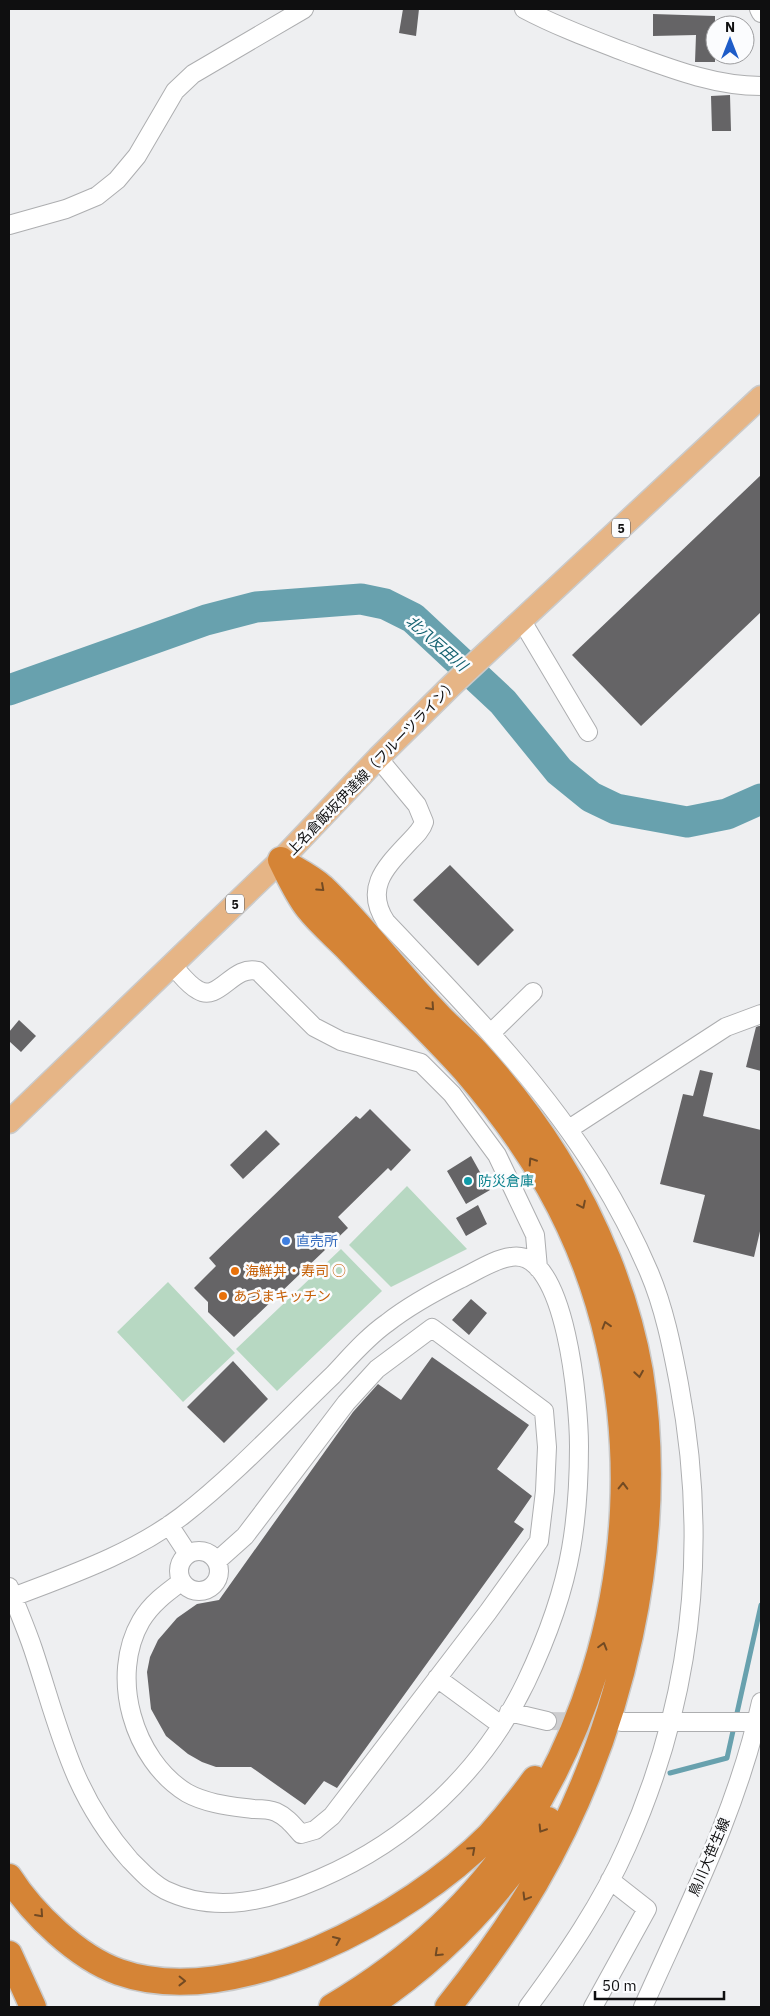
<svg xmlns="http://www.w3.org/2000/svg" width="770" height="2016" font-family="'IBM Plex Sans','Noto Sans JP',sans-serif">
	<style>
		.green { fill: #b7d8c2 }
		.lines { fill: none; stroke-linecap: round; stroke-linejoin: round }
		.stream { stroke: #68a1ae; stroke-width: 5 }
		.river { stroke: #68a1ae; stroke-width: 31 }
		.building { fill: #656466 }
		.minor-tunnel { stroke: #cdcdcf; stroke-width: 18; stroke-dasharray: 18 9; stroke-linecap: butt }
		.minor-casing { stroke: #adaeb0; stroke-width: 20 }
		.major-casing { stroke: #cacaca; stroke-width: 25 }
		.highway-casing { stroke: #cacaca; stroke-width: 29 }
		.minor { stroke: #fff; stroke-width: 18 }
		.major { stroke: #e6b586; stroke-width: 22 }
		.highway { stroke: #d58436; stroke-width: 26 }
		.oneway { stroke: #724a23 }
		.culture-dot { fill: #0f9aa8; stroke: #fbfcfe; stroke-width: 2 }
		.shop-dot { fill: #3f7fe0; stroke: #fbfcfe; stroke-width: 2 }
		.food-dot { fill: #e8710a; stroke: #fbfcfe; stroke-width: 2 }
		.labels { text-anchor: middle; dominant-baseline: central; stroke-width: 5; stroke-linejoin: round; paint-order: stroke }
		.shield { fill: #fbfcfe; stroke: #565657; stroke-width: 1 }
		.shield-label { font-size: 12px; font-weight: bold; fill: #0f0f10 }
		.street-label { font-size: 14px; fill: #0f0f10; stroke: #fbfcfe }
		.culture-label { font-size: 14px; fill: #0d838f; stroke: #fbfcfe; text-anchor: start }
		.shop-label { font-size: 14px; fill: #366cbe; stroke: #fbfcfe; text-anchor: start }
		.food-label { font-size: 14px; fill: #c56008; stroke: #fbfcfe; text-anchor: start }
		.water-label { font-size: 15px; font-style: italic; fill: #146170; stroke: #fbfcfe }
	</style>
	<rect width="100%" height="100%" fill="#eeeff1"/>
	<path class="green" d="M407 1186 467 1249 391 1287 349 1245Z
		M341 1249 382 1291 277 1391 236 1349Z
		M168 1282 235 1353 183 1402 117 1332Z"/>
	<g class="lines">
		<path class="stream" d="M670 1773 727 1758 761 1605"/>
		<path class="river" d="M9 690 206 620 256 607 361 599 385 604 413 618 503 702 559 771 591 797 616 809 687 822 727 814 761 799"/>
	</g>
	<path class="building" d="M403 9H419L416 36 399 33Z
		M653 14 715 16V62H695L696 35 653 36Z
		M730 95 731 131H712L711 96Z
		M761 475V612L641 726 572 655Z
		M450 865 514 930 478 966 413 900Z
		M19 1020 36 1036 21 1052 9 1041V1032Z
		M759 1026H761V1071L746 1067 756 1027Z
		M700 1070 713 1073 703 1116 761 1130V1227L754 1257 693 1242 705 1195 660 1184 683 1094 693 1096Z
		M370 1109 411 1150 391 1171 388 1168 338 1217 348 1228 234 1337 208 1312V1302L194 1288 216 1266 209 1258 356 1116 360 1119Z
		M266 1130 280 1144 243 1179 230 1165Z
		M471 1156 490 1190 466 1204 447 1171Z
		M478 1205 487 1224 466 1236 456 1218Z
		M471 1299 487 1313 469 1335 452 1320Z
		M432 1357 529 1425 497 1469 532 1496 514 1522 524 1529 337 1788 324 1781 305 1805 251 1767H216L202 1762 188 1754 166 1736 151 1709 147 1672 150 1657 158 1640 177 1618 197 1604 219 1600 353 1412 378 1384 401 1400Z
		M233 1361 268 1399 224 1443 187 1407Z"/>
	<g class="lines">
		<path class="minor-tunnel" d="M547 1721 616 1722"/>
		<defs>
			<path id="minor" d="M524 9C556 26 591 39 625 52 669 68 714 86 761 86
				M759 9 761 13
				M9 225 66 209 97 196 117 180 137 156 175 91 193 74 304 9
				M522 621 588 732
				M378 758 417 805 424 822C422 829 416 835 410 841 387 866 363 887 386 922 462 1002 540 1080 598 1174 617 1205 635 1239 649 1272 664 1307 672 1347 679 1384 709 1543 693 1698 627 1846 602 1903 565 1957 528 2007
				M172 965C180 973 188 985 198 990 219 1003 233 964 258 971L314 1027 341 1041 421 1063 452 1094 497 1155 535 1235 538 1268
				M491 1033 533 992
				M569 1129 726 1027 761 1014
				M169 1525 188 1554
				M179 1571a20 20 0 1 1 40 0a20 20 0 1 1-40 0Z
				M181 1582C166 1593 151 1604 141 1621 109 1676 133 1760 187 1793 207 1804 231 1806 253 1809 260 1809 269 1809 276 1812 287 1817 293 1825 301 1834L315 1830 332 1816 488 1612 539 1541 545 1491 547 1447 544 1411 432 1328 377 1369 346 1403 245 1536 217 1561
				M9 1587C17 1608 26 1628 33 1649 60 1730 71 1793 130 1860 141 1871 151 1883 165 1890 216 1915 271 1900 319 1879 410 1840 483 1771 526 1682 546 1640 563 1595 571 1549 577 1515 579 1480 579 1446 579 1409 567 1247 511 1257 494 1259 475 1272 460 1279 434 1292 410 1305 387 1323 367 1337 350 1357 333 1375 284 1422 236 1474 182 1516 132 1554 70 1575 13 1597
				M437 1678 501 1725
				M509 1712 547 1721
				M621 1722H761
				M593 2007 647 1909 610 1880
				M643 2007C687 1908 738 1809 761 1702"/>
			<path id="major" d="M9 1122 281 860 378 758 452 685 761 397"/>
			<path id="highway" d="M281 860C289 876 297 894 308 908 319 922 333 934 346 947 385 988 427 1028 465 1070 496 1106 525 1145 549 1187 660 1383 644 1636 524 1825 477 1901 408 1962 332 2007
				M283 862C296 870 311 877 322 887 363 926 398 974 438 1015 450 1028 464 1039 476 1052 505 1084 533 1120 556 1157 596 1221 627 1297 640 1372 667 1543 621 1734 535 1883 509 1927 480 1967 448 2007
				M9 1877C32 1913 77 1957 119 1972 235 2013 410 1916 490 1835 506 1817 521 1798 535 1779
				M9 1954 33 2007
				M367 2007C441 1958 501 1895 548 1820"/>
		</defs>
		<use href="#minor" class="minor-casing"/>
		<use href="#major" class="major-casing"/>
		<use href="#highway" class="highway-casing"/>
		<use href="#minor" class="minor"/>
		<use href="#major" class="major"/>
		<use href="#highway" class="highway"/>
	</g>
	<defs><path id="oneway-chevron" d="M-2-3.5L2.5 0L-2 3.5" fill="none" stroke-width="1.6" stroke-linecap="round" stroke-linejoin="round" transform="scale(1.25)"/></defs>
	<g class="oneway">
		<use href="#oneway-chevron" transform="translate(321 888) rotate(42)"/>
		<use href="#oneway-chevron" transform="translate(431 1007) rotate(48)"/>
		<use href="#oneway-chevron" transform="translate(532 1161) rotate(-123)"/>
		<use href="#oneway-chevron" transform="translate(582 1205) rotate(64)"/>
		<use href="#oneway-chevron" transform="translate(606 1325) rotate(-107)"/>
		<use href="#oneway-chevron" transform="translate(639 1374) rotate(81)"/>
		<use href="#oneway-chevron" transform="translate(623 1486) rotate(-89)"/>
		<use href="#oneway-chevron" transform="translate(603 1646) rotate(-74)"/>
		<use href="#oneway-chevron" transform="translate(542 1829) rotate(122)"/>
		<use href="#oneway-chevron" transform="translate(472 1850) rotate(-42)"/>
		<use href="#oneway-chevron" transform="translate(526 1897) rotate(121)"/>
		<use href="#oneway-chevron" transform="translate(40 1914) rotate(48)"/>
		<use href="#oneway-chevron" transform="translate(337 1940) rotate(-24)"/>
		<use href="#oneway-chevron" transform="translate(438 1953) rotate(137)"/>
		<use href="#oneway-chevron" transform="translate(182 1981) rotate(1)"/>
	</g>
	<circle class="culture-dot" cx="468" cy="1181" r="5"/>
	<circle class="shop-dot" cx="286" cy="1241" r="5"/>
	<g class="food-dot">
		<circle cx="235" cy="1271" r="5"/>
		<circle cx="223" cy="1296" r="5"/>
	</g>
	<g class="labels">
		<g class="shield">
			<rect x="612" y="518.5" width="18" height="19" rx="4"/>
			<rect x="226" y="894.5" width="18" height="19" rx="4"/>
		</g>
		<g class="shield-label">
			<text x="621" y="528">5</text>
			<text x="235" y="904">5</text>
		</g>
		<g class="street-label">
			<text transform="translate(372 767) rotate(-46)">上名倉飯坂伊達線（フルーツライン）</text>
			<text transform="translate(709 1857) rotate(-67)">鳥川大笹生線</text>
		</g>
		<g class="culture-label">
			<text x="478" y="1181">防災倉庫</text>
		</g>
		<g class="shop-label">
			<text x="296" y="1241">直売所</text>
		</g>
		<g class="food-label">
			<text x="245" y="1271">海鮮丼・寿司 ○</text>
			<text x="233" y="1296">あづまキッチン</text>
		</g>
		<g class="water-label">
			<text transform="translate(437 643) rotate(41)">北八反田川</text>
		</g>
	</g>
	<rect width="770" height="2016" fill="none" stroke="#0f0f10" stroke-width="20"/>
	<g transform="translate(730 40)"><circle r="24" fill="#fbfcfe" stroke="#9d9d9f"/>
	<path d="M0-4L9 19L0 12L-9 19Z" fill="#1e5cc8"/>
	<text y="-8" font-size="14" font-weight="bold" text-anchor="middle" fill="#0f0f10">N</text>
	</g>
	<path d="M595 1991v8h129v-8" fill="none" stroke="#0f0f10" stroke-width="2.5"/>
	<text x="602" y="1991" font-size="15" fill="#0f0f10" stroke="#fbfcfe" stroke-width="4" paint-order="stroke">50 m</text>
</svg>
